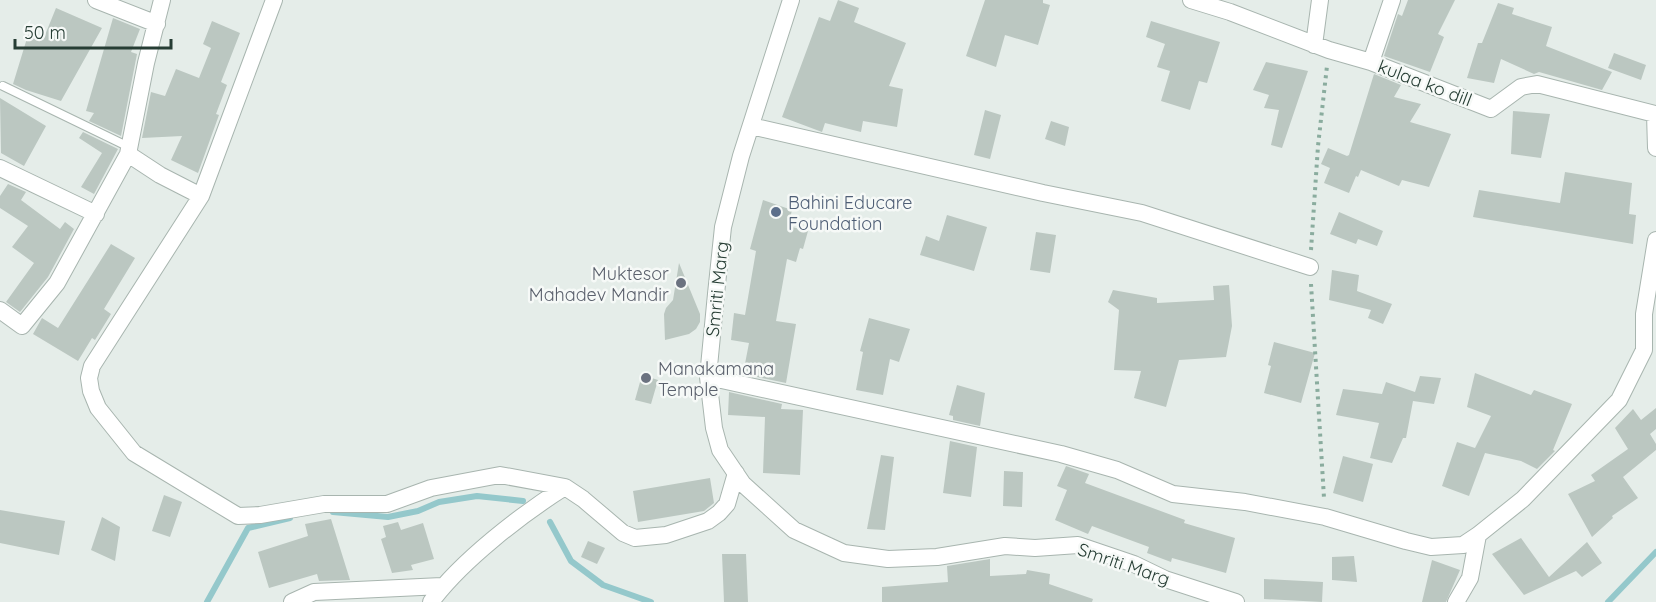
<svg xmlns="http://www.w3.org/2000/svg" width="1656" height="602" font-family="Quicksand,sans-serif">
	<style>
		.lines { fill: none; stroke-linecap: round; stroke-linejoin: round }
		.stream { stroke: #94c8cb; stroke-width: 6 }
		.building { fill: #bbc7c1 }
		.lane-casing { stroke: #a8b5af; stroke-width: 10 }
		.street-casing { stroke: #a8b5af; stroke-width: 18 }
		.path { stroke: #8aac9e; stroke-width: 4; stroke-dasharray: 3 4.5; stroke-linecap: butt }
		.lane { stroke: #fff; stroke-width: 8 }
		.street { stroke: #fff; stroke-width: 16 }
		.service-dot { fill: #5c6f8a; stroke: #f6f9f7; stroke-width: 2 }
		.worship-dot { fill: #6b7280; stroke: #f6f9f7; stroke-width: 2 }
		.labels { text-anchor: middle; dominant-baseline: central; stroke-width: 5; stroke-linejoin: round; paint-order: stroke }
		.street-label { font-size: 18px; fill: #263d34; stroke: #f6f9f7 }
		.service-label { font-size: 18px; fill: #4e5e75; stroke: #f6f9f7; text-anchor: start }
		.worship-label { font-size: 18px; fill: #5b616d; stroke: #f6f9f7; text-anchor: end }
	</style>
	<rect width="100%" height="100%" fill="#e5ede9"/>
	<g class="lines">
		<path class="stream" d="M333 512 388 517 418 511 439 502 477 496 523 501
			M550 522 571 561 603 585 651 602
			M207 602 248 528 290 518
			M1608 602 1656 552"/>
	</g>
	<path class="building" d="M838 0 859 8 854 22 906 43 889 86 903 89 897 127 863 121 861 132 825 123 822 132 782 117 819 17 830 21Z
		M985 0H1043V3L1050 5 1038 45 1005 35 996 67 966 56Z
		M1408 0H1455L1438 34 1444 37 1430 72 1384 56 1398 14 1402 16Z
		M1498 3 1514 8 1512 14 1552 27 1546 46 1612 72 1602 90 1539 72 1534 74 1501 59 1494 83 1467 78 1478 43H1482Z
		M56 8 102 28 61 101 26 90 13 84 28 35 43 40Z
		M113 18 140 29 131 52 137 54 121 136 89 121 94 113 86 111Z
		M212 21 240 33 221 82 227 85 216 114 219 115 198 173 171 160 182 136 142 138 151 92 165 96 176 69 199 78 211 48 203 44Z
		M1151 21 1220 42 1207 83 1199 81 1190 110 1161 101 1170 71 1157 67 1165 44 1146 37Z
		M1614 53 1646 65 1641 80 1608 68Z
		M1266 62 1308 71 1282 148 1271 145 1279 110 1264 108 1269 95 1253 90Z
		M1374 74 1401 85 1394 97 1421 104 1410 122 1451 134 1429 187 1402 180 1399 186 1361 170 1358 177 1356 176 1349 193 1324 183 1330 168 1321 164 1328 148 1347 156 1349 155Z
		M0 98 46 126 24 166 1 153Z
		M985 110 1001 115 990 159 974 155Z
		M1513 111 1550 114 1541 158 1511 154Z
		M1051 121 1069 127 1065 146 1045 139Z
		M83 132 118 149 94 194 81 187 102 153 79 138Z
		M1565 172 1632 183 1629 214 1636 215 1633 244 1473 217 1479 190 1560 203Z
		M8 184 26 192 21 200 60 229 65 222 74 229 48 277 20 312 6 302 34 263 12 247 28 226 0 208V196Z
		M763 200 792 210 788 226 808 231 803 249 800 248 796 262 787 259 776 321 796 324 786 383 743 374 749 343 731 340 734 313 745 315 756 251 750 249Z
		M1339 212 1383 231 1377 246 1358 239 1356 244 1330 234Z
		M947 215 987 227 974 271 920 255 926 236 939 241Z
		M1036 232 1056 235 1050 273 1030 270Z
		M111 244 135 258 104 309 111 314 95 340 92 338 78 361 33 334 42 318 58 328Z
		M679 263 700 314V322L696 329 689 334 665 340 664 314 666 308 673 300Z
		M1332 270 1359 275 1357 291 1392 304 1383 324 1368 318 1371 310 1329 300Z
		M1229 285 1232 326 1226 357 1179 360 1166 407 1134 398 1141 371 1114 370 1119 310 1108 302 1113 290 1157 298V303L1214 300 1213 286Z
		M869 318 910 329 899 362 890 359 883 395 856 390 863 352 860 351Z
		M1274 342 1315 353 1301 403 1264 393 1271 366 1268 365Z
		M1475 373 1531 395 1534 390 1572 404 1553 450 1555 451 1537 469 1521 461 1485 453 1469 496 1442 486 1457 442 1475 448 1491 416 1467 407Z
		M642 375 658 380 651 404 635 400Z
		M1420 376 1441 378 1434 404 1413 401 1406 438H1403L1392 463 1370 458 1379 423 1336 415 1343 389 1382 394 1386 382 1415 392Z
		M957 385 985 393 980 426 953 420V416L949 415Z
		M729 392 782 404 781 409 803 410 800 475 763 473 765 417 728 415Z
		M1656 408V429L1650 434 1656 444V450L1623 477 1638 498 1612 516 1613 518 1592 537 1568 494 1595 481 1591 475 1628 449 1615 428 1633 409 1641 420Z
		M950 441 977 447 971 497 943 493Z
		M881 455 894 457 885 530 867 529Z
		M1343 456 1373 464 1363 502 1333 493Z
		M1066 466 1089 474 1085 483 1185 520 1184 523 1235 538 1226 573 1172 558 1171 562 1147 553 1149 547 1092 526 1088 534 1055 520 1067 490 1057 486Z
		M1004 471 1023 472 1022 507 1003 506Z
		M710 478 714 503 704 511 638 522 633 491Z
		M164 495 182 502 170 537 152 531Z
		M0 510 65 521 59 555 0 543Z
		M102 517 120 527 115 561 91 550Z
		M331 519 350 580 319 581 317 574 269 588 258 552 308 536 305 524Z
		M398 522 401 530 423 523 434 559 411 565 413 570 392 573 381 539 386 537 383 526Z
		M1521 538 1549 577 1587 542 1602 563 1582 577 1576 571 1524 595 1492 554Z
		M588 541 605 548 597 564 581 557Z
		M722 554H746L748 602H724Z
		M1354 556 1357 582 1332 580V557Z
		M990 559V576L1026 574 1027 570 1050 574 1049 584 1093 599 1092 602H882V587L948 582 947 566Z
		M1432 560 1460 570 1446 602H1422Z
		M1264 579 1323 582 1322 602 1264 599Z"/>
	<g class="lines">
		<defs>
			<path id="lane" d="M3 86 129 147"/>
			<path id="street" d="M96 0 157 24
				M274 0 201 196 92 366 89 378 91 391 98 408 134 453 238 516 260 515 324 504H387L431 488 500 475 565 487 583 499 623 533 635 538 666 535 708 521 719 513 727 504 736 473
				M791 0 741 156 723 227 716 294 708 377 714 428 720 450 743 484 794 530 844 553 888 559 937 557 1005 546 1035 548 1078 545 1134 564 1165 579 1236 602
				M1191 0 1230 12 1329 50 1371 62 1491 109 1521 87 1537 84 1655 114
				M1314 45 1320 0
				M1371 62 1392 0
				M1655 114 1656 148
				M751 126 1043 193 1142 213 1310 267
				M128 154 160 175 201 196
				M0 168 96 214
				M0 310 22 326 57 283 128 154 146 63 162 0
				M708 377 1061 454 1117 470 1173 494 1245 502 1325 517 1406 541 1431 547 1463 545 1478 535 1523 499 1619 400 1644 350V314L1656 240
				M292 602 314 592 442 586
				M431 602C461 561 522 514 565 487
				M1456 602 1470 578 1478 535"/>
		</defs>
		<use href="#lane" class="lane-casing"/>
		<use href="#street" class="street-casing"/>
		<path class="path" d="M1311 250 1318 146 1327 66
			M1311 284 1324 498"/>
		<use href="#lane" class="lane"/>
		<use href="#street" class="street"/>
	</g>
	<circle class="service-dot" cx="776" cy="212" r="6"/>
	<g class="worship-dot">
		<circle cx="681" cy="283" r="6"/>
		<circle cx="646" cy="378" r="6"/>
	</g>
	<g class="labels">
		<g class="street-label">
			<text transform="translate(1425 83) rotate(21)">kulaa ko dill</text>
			<text transform="translate(717 289) rotate(-84)">Smriti Marg</text>
			<text transform="translate(1124 564) rotate(19)">Smriti Marg</text>
		</g>
		<g class="service-label">
			<text x="788" y="202">Bahini Educare<tspan x="788" dy="21">Foundation</tspan></text>
		</g>
		<g class="worship-label">
			<text x="669" y="273">Muktesor<tspan x="669" dy="21">Mahadev Mandir</tspan></text>
			<text x="658" y="368" text-anchor="start">Manakamana<tspan x="658" dy="21">Temple</tspan></text>
		</g>
	</g>
	<path d="M15 39v9h156v-9" fill="none" stroke="#263d34" stroke-width="3"/>
	<text x="24" y="39" font-size="18" fill="#263d34" stroke="#f6f9f7" stroke-width="4.5" paint-order="stroke">50 m</text>
</svg>
